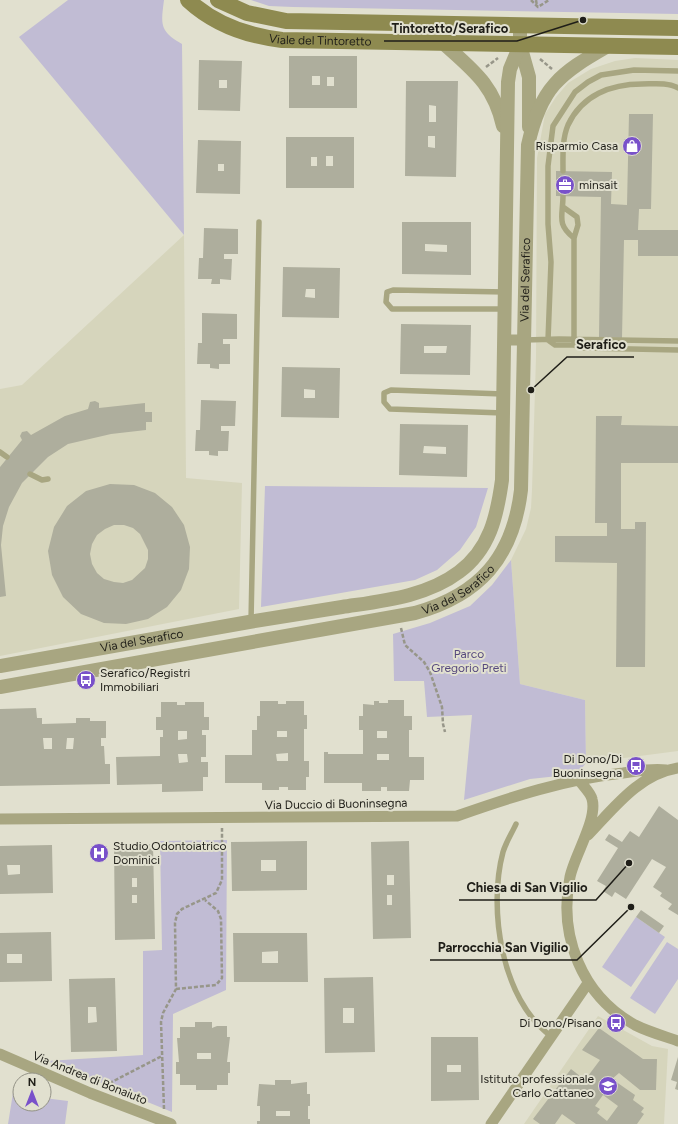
<svg xmlns="http://www.w3.org/2000/svg" width="678" height="1124" font-family="Figtree,sans-serif">
	<style>
		.built { fill: #d6d5bc }
		.green { fill: #c1bcd4 }
		.building { fill: #aeae9d; fill-rule: evenodd }
		.lines { fill: none; stroke-linecap: round; stroke-linejoin: round }
		.path { stroke: #979689; stroke-width: 2.5; stroke-dasharray: 4 2; stroke-linecap: butt }
		.service { stroke: #a8a681; stroke-width: 5.5 }
		.minor { stroke: #a8a681; stroke-width: 11 }
		.tertiary { stroke: #a8a681; stroke-width: 14 }
		.secondary { stroke: #8e8a50; stroke-width: 16 }
		.labels { text-anchor: middle; dominant-baseline: central; stroke-width: 4; stroke-linejoin: round; paint-order: stroke }
		.street-label { font-size: 12px; fill: #1f1e18; stroke: #e1e0cf }
		.poi-label { font-size: 12px; fill: #1f1e18; stroke: #e1e0cf; text-anchor: end }
		.park-label { font-size: 12px; fill: #57497e; stroke: #e1e0cf }
		.leader { fill: none; stroke: #1f1e18; stroke-width: 1.5 }
		.callout-dot { fill: #1f1e18; stroke: #e1e0cf; stroke-width: 1.5 }
		.callout-label { font-size: 13px; text-anchor: middle; font-weight: bold; fill: #1f1e18; stroke: #e1e0cf; stroke-width: 4; stroke-linejoin: round; paint-order: stroke }
	</style>
	<rect width="100%" height="100%" fill="#e1e0cf"/>
	<path class="built" d="M635 58 678 60V751L586 763 585 700 520 684 511 560 526 529 531 508 532 490 536 357 537 158 545 114 556 97 568 83 591 69 615 61Z
		M184 235 186 478 242 483 239 609 0 656V389L22 385Z
		M598 1016 652 1046 668 1049 664 1124H524Z"/>
	<path class="green" d="M68 0H164C161 24 159 31 182 44L184 235 19 37Z
		M251 0H678V14L293 7 269 6Z
		M265 486 488 488 476 527 460 550 437 570 415 580 261 607Z
		M511 560 520 684 585 700 586 763 577 774 530 779 464 800 472 715 427 717 424 681H394L393 634 430 623 470 606 492 585Z
		M227 840 226 990 173 1014 172 1112 47 1061 143 1055V951L162 950 160 841Z
		M636 917 665 937 631 987 602 967Z
		M667 942 678 949V979L655 1014 630 998Z
		M13 1093 20 1094V1104H44V1098L68 1101 65 1124H8Z"/>
	<path class="building" d="M289 56H357V108H289ZM312 76H320V85H312ZM327 77H334V86H327Z
		M199 60 242 61 240 111 198 110ZM219 80H227V88H219Z
		M406 81H458L456 177 405 176ZM429 105 436 106V122H429ZM428 136H435V148L428 147Z
		M629 114H653L651 209H639L638 230H678V256H638V240H624L622 338 599 337 601 197 556 196V171L612 172 611 204 627 205Z
		M286 137H354V188H286ZM326 156H333V166H326ZM311 157H317V166H311Z
		M198 140 241 141 240 194 196 193ZM218 164H224V171H218Z
		M402 222H471V275L402 274ZM425 244 447 245V252L425 251Z
		M204 228 238 229V254H224V259H232L231 280 220 279V284H211L212 279H198L199 258H203Z
		M283 267 340 268 339 318 282 317ZM306 289H315V298L305 297Z
		M202 313 237 314V339H223V344H230V364H219V369L210 368V364H197L198 343H202Z
		M401 324 471 325 470 375 400 374ZM424 346H447L446 353H424Z
		M282 367 340 368 339 418 281 417ZM304 389 315 390V398H304Z
		M201 400 236 401 235 426H221V431H229L228 451H218V456L209 455V451H195L196 430H200Z
		M95 401 99 403V408L145 403V412H152V422H146V430L111 434 68 444 48 457 22 483 9 507 3 526 1 545 6 596 0 597V467L22 440 20 436 22 432 27 431 31 435 65 416 88 409 90 402Z
		M596 416H622L621 425 678 426V463H621V529H635V522H646L645 667H616L617 563 555 562V536H607V523H595Z
		M400 424 468 425 467 477 399 475ZM424 446 446 447V454L423 453Z
		M110 484 134 485 155 493 172 507 184 525 190 547 189 569 181 590 167 607 148 619 126 624 104 623 81 614 63 597 52 575 48 551 54 527 67 506 86 491ZM114 525H124L133 528 140 534 148 550V559L145 568 132 580 123 583 114 582 104 579 97 573 92 564 90 554 92 544 97 535 105 529Z
		M388 700H404V716H412V730H409V757H424V780H410L409 791H387V787H381V791H362V783H324V752H328V754H363V730H359V716H363V704L374 705V701H379V703H388ZM377 731H387V738H377ZM377 754H389V760H377Z
		M260 701H278V704H286V701H304V715H307V729H304V761H309V777H306V790H288V787H279V790H262V783H225V755H252V730H257V716H260ZM277 731H287V737H277ZM288 753V761H277L276 754Z
		M161 702H177V705H185V702H204V717H209V730H202V735H206V757H201V762H208V777H203V791L162 792V784L117 785 116 757 160 756V737H163V730H156V717H161ZM178 731H187V739L178 740ZM178 754H187L188 762 179 763Z
		M36 708 37 718H42V724L76 723V718H90V721H106V738H101V746H104L105 764H110V784L0 786V709ZM43 738H52V749H44ZM67 738H74L73 749H66Z
		M659 806 678 820V915L668 909 672 904 660 896 662 893 653 887 666 867 652 859 626 899 615 892 612 897 603 891 606 886 597 881 618 848 605 840 609 834 622 842 630 831 639 837Z
		M307 841V890L232 891 231 842ZM261 860H276V871H261Z
		M409 841 411 938 373 939 371 842ZM387 875H394V885H387ZM387 895H392V905H387Z
		M153 844 155 939 115 940 114 845ZM132 878H137V887H132ZM132 895H137V903H132Z
		M52 845 53 893 0 894V846ZM7 865H20V874L8 875Z
		M641 910 664 926 659 933 636 917Z
		M51 932 52 981 0 982V933ZM7 954H22V963H7Z
		M233 933H307L308 982H234ZM278 951V963H262V952Z
		M373 977 375 1052 325 1053 324 978ZM343 1008H354V1023H343Z
		M115 978 117 1051 71 1052 69 979ZM88 1007H96L97 1022 88 1023Z
		M195 1022H212V1028L217 1026H227V1037H230L227 1062H230V1073H228V1085H217V1090H196V1085H180V1074H176V1062H179L177 1038H180V1027H195ZM197 1053H211V1059H197Z
		M599 1028 643 1059H657L656 1090H640L619 1073 612 1079 635 1095 633 1100 644 1108 641 1112 644 1114 637 1124H576L562 1114 555 1124H540L533 1119 571 1069 585 1080 600 1060 582 1050ZM603 1095 618 1106 607 1121 597 1113 600 1109 595 1106Z
		M431 1037H478L479 1100 431 1101ZM447 1065H461V1072H447Z
		M678 1057V1090L675 1089 677 1082 671 1080Z
		M275 1080H291V1084L307 1082V1094H310V1106H308V1119H310V1124H257V1121H260V1106H257L259 1084 275 1085ZM276 1111H290V1116H276Z"/>
	<g class="lines">
		<path class="path" d="M531 0 538 7 549 0
			M536 0 537 6
			M540 59 552 69
			M486 67 498 58
			M401 628 405 645 424 662 430 672 442 707 443 724 445 732
			M176 989 216 985 222 978 221 919 218 911 205 900
			M104 1086 162 1056
			M164 1109 161 1022 163 1013 176 989 175 923 177 914 182 909 216 893 222 880V828"/>
		<path class="service" d="M563 171C563 156 562 139 568 125 582 95 611 84 642 84 653 84 668 82 678 88
			M563 196C563 216 556 224 574 238
			M563 207 577 217 578 225 574 238V345
			M505 309H392L386 302 387 292 393 290 506 292
			M525 340 559 339 678 341
			M548 340 551 262 548 224V166L553 126 575 92 588 82 601 75 634 70 678 71
			M548 340 555 345H574L584 348 678 350
			M503 413 390 409 384 402V393L391 390 503 394
			M0 452 7 457
			M30 474 42 480 48 479
			M251 622 259 222
			M516 824C512 833 506 842 503 852 488 908 501 1000 551 1036"/>
		<path class="minor" d="M505 340H525
			M579 780C583 786 591 793 592 799 598 819 574 856 570 877 558 936 582 996 635 1025 649 1032 664 1036 678 1041
			M0 819 457 816C511 797 566 779 623 773 638 771 652 768 666 770
			M588 835C614 808 639 774 678 768
			M0 1054 90 1093 171 1124
			M491 1124 588 983"/>
		<g class="tertiary">
			<path d="M520 26V45L529 77V127"/>
			<path d="M443 43C473 70 494 85 503 126"/>
			<path id="s1" d="M0 666C83 651 166 636 249 622 280 617 311 612 342 607 381 601 426 597 459 572 490 549 497 516 502 480L508 82 510 69 520 45"/>
			<path id="s2" d="M0 687 415 613C480 595 513 557 521 490L528 145C541 87 559 74 608 46"/>
		</g>
		<g class="secondary">
			<path id="s3" d="M188 0C214 24 248 36 282 40L678 47"/>
			<path d="M218 0 247 13 286 21 678 28"/>
		</g>
	</g>
	<defs>
		<symbol id="shop-disc" viewBox="-11 -11 22 22"><circle r="9.5" fill="#7951ca" stroke="#e1e0cf"/><path d="M-5-2.5h2.3a2.7 3.5 0 0 1 5.4 0H5L5.5 6h-11ZM-1.5-2.5h3a1.5 2.3 0 0 0-3 0Z" fill="#fff"/></symbol>
		<symbol id="office-disc" viewBox="-11 -11 22 22"><circle r="9.5" fill="#7951ca" stroke="#e1e0cf"/><path d="M-6-3h4V-5.5h4V-3h4V5H-6ZM-1-4.5V-3h2v-1.5ZM-6 0V1H6V0Z" fill="#fff"/></symbol>
		<symbol id="bus-disc" viewBox="-11 -11 22 22"><circle r="9.5" fill="#7951ca" stroke="#e1e0cf"/><path d="M-5-6H5V4H4V6H2V4H-2V6H-4V4H-5ZM-3.5-4V0h7V-4ZM-3.5 1.2v1.5H-2V1.2ZM2 1.2v1.5H3.5V1.2Z" fill="#fff"/></symbol>
		<symbol id="hospital-disc" viewBox="-11 -11 22 22"><circle r="9.5" fill="#7951ca" stroke="#e1e0cf"/><path d="M-5-5h3v3.5h4V-5h3V5h-3V1.5h-4V5h-3Z" fill="#fff"/></symbol>
		<symbol id="school-disc" viewBox="-11 -11 22 22"><circle r="9.5" fill="#7951ca" stroke="#e1e0cf"/><path d="M0-5L7-2L0 1L-7-2ZM-4 1L0 2.5L4 1V4Q0 6-4 4Z" fill="#fff"/></symbol>
	</defs>
	<g fill-rule="evenodd">
		<use href="#shop-disc" x="621" y="135" width="22" height="22"/>
		<use href="#office-disc" x="554" y="174" width="22" height="22"/>
		<use href="#bus-disc" x="75" y="669" width="22" height="22"/>
		<use href="#bus-disc" x="625" y="755" width="22" height="22"/>
		<use href="#hospital-disc" x="88" y="842" width="22" height="22"/>
		<use href="#bus-disc" x="605" y="1012" width="22" height="22"/>
		<use href="#school-disc" x="597" y="1075" width="22" height="22"/>
	</g>
	<g class="labels">
		<g class="street-label">
			<text stroke="none"><textPath href="#s3" startOffset="142">Viale del Tintoretto</textPath></text>
			<text stroke="none"><textPath href="#s2" startOffset="806">Via del Serafico</textPath></text>
			<text stroke="none"><textPath href="#s2" startOffset="471">Via del Serafico</textPath></text>
			<text stroke="none"><textPath href="#s1" startOffset="144">Via del Serafico</textPath></text>
			<text transform="translate(336 804) rotate(-1)">Via Duccio di Buoninsegna</text>
			<text transform="translate(90 1078) rotate(22)">Via Andrea di Bonaiuto</text>
		</g>
		<g class="poi-label">
			<text x="618" y="146">Risparmio Casa</text>
			<text x="579" y="185" text-anchor="start">minsait</text>
			<text x="100" y="673" text-anchor="start">Serafico/Registri<tspan x="100" dy="14">Immobiliari</tspan></text>
			<text x="622" y="759">Di Dono/Di<tspan x="622" dy="14">Buoninsegna</tspan></text>
			<text x="113" y="846" text-anchor="start">Studio Odontoiatrico<tspan x="113" dy="14">Dominici</tspan></text>
			<text x="602" y="1023">Di Dono/Pisano</text>
			<text x="594" y="1079">Istituto professionale<tspan x="594" dy="14">Carlo Cattaneo</tspan></text>
		</g>
		<g class="park-label">
			<text x="469" y="654">Parco<tspan x="469" dy="14">Gregorio Preti</tspan></text>
		</g>
	</g>
	<path class="leader" d="M583 20L517 41H384M531 390L567 357H634M629 863L596 900H459M631 907L577 960H430"/>
	<g class="callout-dot">
		<circle cx="583" cy="20" r="4"/>
		<circle cx="531" cy="390" r="4"/>
		<circle cx="629" cy="863" r="4"/>
		<circle cx="631" cy="907" r="4"/>
	</g>
	<g class="callout-label">
		<text x="450" y="33">Tintoretto/Serafico</text>
		<text x="601" y="349">Serafico</text>
		<text x="527" y="892">Chiesa di San Vigilio</text>
		<text x="503" y="952">Parrocchia San Vigilio</text>
	</g>
	<g transform="translate(32 1092)"><circle r="19" fill="#e1e0cf" stroke="#939286"/>
	<path d="M0-3L7 15L0 10L-7 15Z" fill="#7951ca"/>
	<text y="-6" font-size="11" font-weight="bold" text-anchor="middle" fill="#1f1e18">N</text>
	</g>
</svg>
